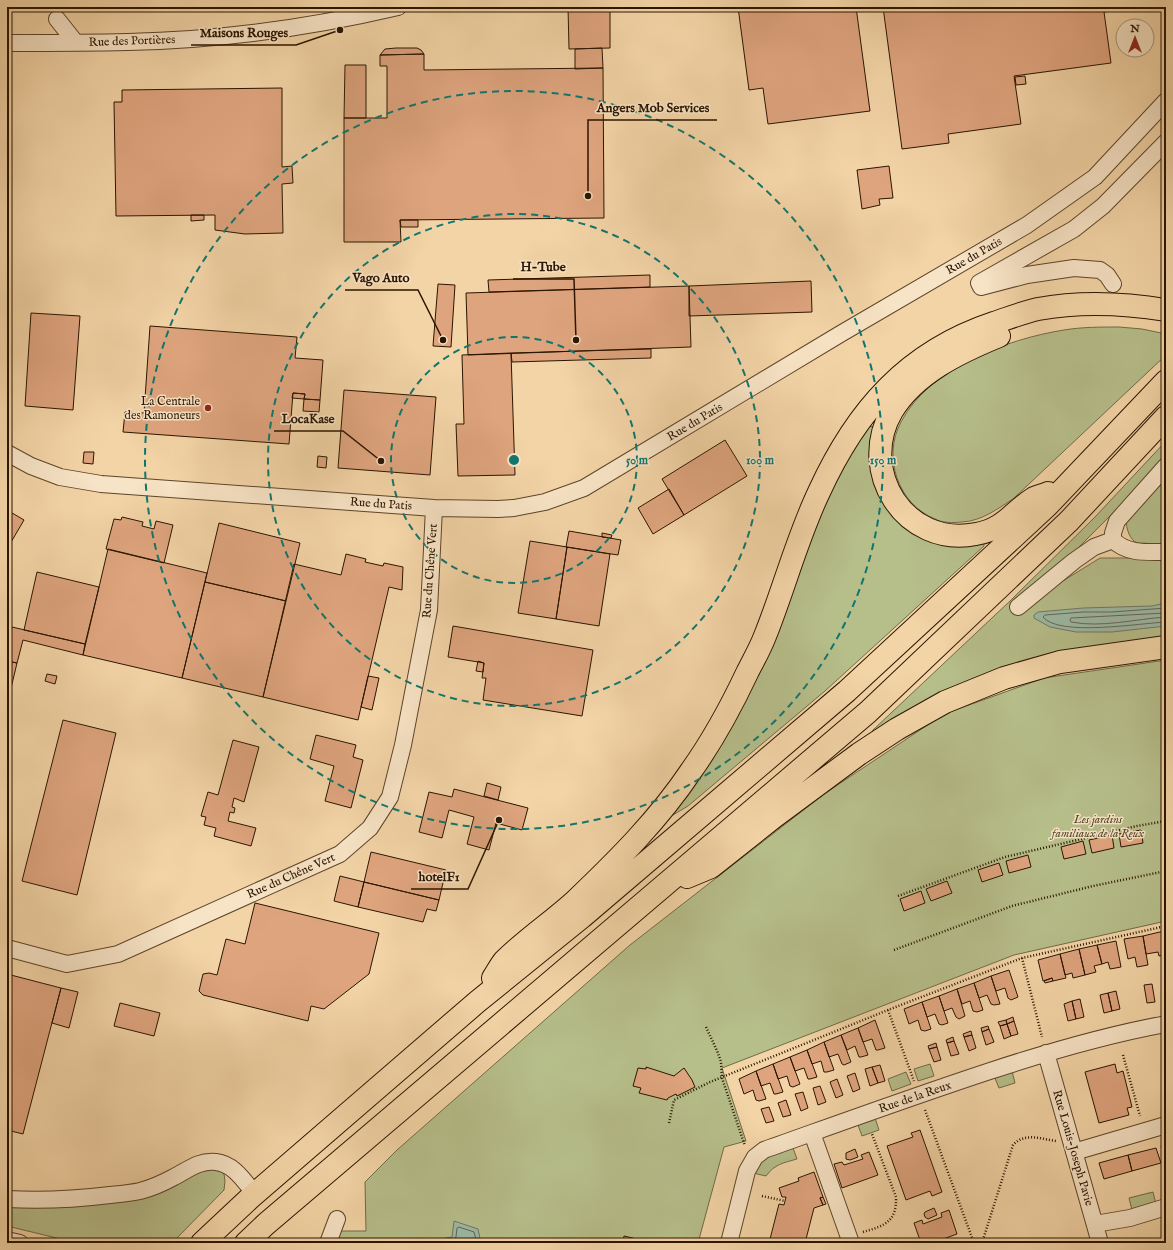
<svg xmlns="http://www.w3.org/2000/svg" width="1173" height="1250" font-family="'IM FELL English',serif">
	<style>
		.green { fill: #b6be8a; stroke: #706a46 }
		.water { fill: #9cb8a4; stroke: #6f7763 }
		.lines { fill: none; stroke-linecap: round; stroke-linejoin: round }
		.shore { stroke: #646652; stroke-width: 1 }
		.building { fill: #dea47e; stroke: #2b1501 }
		.minor-casing { stroke: #5d452a; stroke-width: 18 }
		.highway-casing { stroke: #2b1501; stroke-width: 24 }
		.path { stroke: #2b1501; stroke-width: 2.5; stroke-dasharray: 1 2; stroke-linecap: butt }
		.minor { stroke: #f7e3c5; stroke-width: 16 }
		.highway { stroke: #f3d4a6; stroke-width: 22 }
		.ring { fill: none; stroke: #0f766e; stroke-width: 2; stroke-dasharray: 7 5 }
		.poi-dot { fill: #8f2418; stroke: #f7e3c5; stroke-width: 1.5 }
		.labels { text-anchor: middle; dominant-baseline: central; stroke-width: 3; stroke-linejoin: round; paint-order: stroke }
		.street-label { font-size: 12px; fill: #2b1501; stroke: #f7e3c5 }
		.poi-label { font-size: 12px; fill: #2b1501; stroke: #f7e3c5; text-anchor: end }
		.park-label { font-size: 12px; font-style: italic; fill: #55482a; stroke: #f7e3c5 }
		.centre { fill: #0f766e; stroke: #f7e3c5; stroke-width: 2 }
		.ring-label { font-size: 12px; text-anchor: middle; font-weight: bold; fill: #0f766e; stroke: #f7e3c5; stroke-width: 3; stroke-linejoin: round; paint-order: stroke }
		.leader { fill: none; stroke: #2b1501; stroke-width: 1.5 }
		.callout-dot { fill: #2b1501; stroke: #f7e3c5; stroke-width: 1.5 }
		.callout-label { font-size: 13px; text-anchor: middle; font-weight: bold; fill: #2b1501; stroke: #f7e3c5; stroke-width: 3; stroke-linejoin: round; paint-order: stroke }
	</style>
	<rect width="100%" height="100%" fill="#f3d4a6"/>
	<filter id="stains"><feTurbulence type="fractalNoise" baseFrequency=".005" numOctaves="4"/><feColorMatrix values="0 0 0 0 .2 0 0 0 0 .09 0 0 0 0 .02 0 0 0 .5 -.17"/></filter>
	<radialGradient id="worn" r=".72"><stop offset=".6" stop-color="#630" stop-opacity="0"/><stop offset="1" stop-color="#630" stop-opacity=".3"/></radialGradient>
	<path class="green" d="M1119 327 1142 329 1166 334V355L1013 499C997 509 982 521 962 522 953 523 943 523 935 519 898 504 882 457 901 422 929 368 1007 339 1064 330 1082 327 1101 327 1119 327Z
		M877 426 889 511 984 543V546L825 691 688 806 673 815 822 500 867 427Z
		M1166 441V460L1059 567 1050 589 1100 558H1166V639L1110 646 874 734 872 732 873 730 1010 601 1095 517Z
		M1166 472V548C1145 547 1129 548 1126 522Z
		M1166 660V921L1014 955 722 1068 746 1141 724 1147 698 1243H338L339 1231H366L365 1182 397 1150 630 945 824 794 944 714 1044 678Z
		M930 1064 934 1076 918 1081 914 1069Z
		M1012 1071 1015 1083 999 1088 994 1076Z
		M906 1072 911 1084 892 1091 888 1079Z
		M875 1118 879 1130 862 1136 858 1125Z
		M793 1148 797 1159C783 1163 775 1164 766 1176L753 1173 760 1162 768 1156Z
		M208 1169H218L224 1174 225 1181 224 1190 172 1243H77L7 1226V1203L148 1195Z
		M1153 1192 1156 1204 1132 1210 1129 1198Z"/>
	<path class="water" d="M1161 604H1166V626L1112 632H1076L1050 627 1034 618V615L1038 612 1083 608 1152 606Z
		M454 1221 478 1229 481 1243H418L452 1237Z"/>
	<g class="lines">
		<path class="shore" d="M1166 608 1112 612H1083L1045 615 1043 617C1059 637 1141 623 1166 622
			M1166 613 1071 618 1070 620 1071 622C1102 628 1135 619 1166 617
			M439 1243 454 1240 456 1237 457 1228 459 1227 474 1232 477 1243"/>
	</g>
	<path class="building" d="M313 7H323V10L314 11Z
		M568 7H610V48L569 49Z
		M738 7H856L870 111 768 124 763 88 749 90Z
		M883 7H1127V9L1104 12 1111 63 1014 76 1021 124 948 134 949 143 902 149Z
		M396 48H417L421 50 424 54 380 55 385 49Z
		M602 48 603 68 575 69V49Z
		M424 54V70L603 68 604 218 400 220 401 242H344V118H387V66H380V55Z
		M345 65H366V118H344Z
		M1025 76 1026 84 1016 85 1015 77Z
		M282 88V167L292 166 293 183 282 184 283 233 245 234 215 230V215L116 216 114 102H122V90Z
		M889 166 893 198 879 199 880 205 862 209 857 170Z
		M191 215H204V220L191 221Z
		M400 220H418V227H401Z
		M650 275V287L489 292 488 280Z
		M811 281 812 312 689 316V286Z
		M438 284 455 285 451 347 433 346Z
		M689 286 691 347 468 355 466 293Z
		M31 313 80 316 73 410 25 406Z
		M150 326 297 337 295 358 323 360 320 400 304 399 305 394 293 393 289 444 123 432 125 412 144 413Z
		M651 349V358L512 362 511 353Z
		M511 353 515 475 458 476 456 424H464L462 355Z
		M344 390 436 397 430 475 338 468Z
		M293 393 305 394 304 399 292 398Z
		M304 399 320 400 319 412 303 411Z
		M725 440 747 476 684 515 662 479Z
		M84 452H94L93 464 83 463Z
		M318 456 327 457 326 468 317 467Z
		M669 489 684 515 653 534 638 508Z
		M7 510 24 520 7 549Z
		M122 517 143 522 142 526 154 529 156 521 173 525 164 563 106 549 114 519 121 520Z
		M219 523 300 543 286 601 205 582Z
		M569 531 621 540 618 555 566 547Z
		M602 533 612 535 611 538 602 537Z
		M530 541 567 547 556 619 518 613Z
		M567 547 610 554 599 626 556 619Z
		M108 549 207 573 182 678 83 655Z
		M346 554 366 559 365 562 383 566 384 563 403 567 402 590 389 587 358 720 263 697 294 564 341 575Z
		M37 572 99 587 85 644 24 630Z
		M205 582 286 601 263 697 182 678Z
		M453 626 593 650 582 716 483 700 486 678H482L484 663 448 657Z
		M12 627 85 644 83 655 23 640 17 663 7 661V648Z
		M7 661 17 663 7 705Z
		M478 661 484 663 483 672 476 671Z
		M47 674 57 676 55 684 45 681Z
		M368 676 379 678 372 710 361 707Z
		M63 720 116 733 77 895 22 881Z
		M316 735 356 745 353 757 363 760 351 808 325 801 334 766 310 759Z
		M233 740 259 747 244 802 234 798 232 807 235 808 234 813 230 812 228 821 256 828 251 846 214 836 216 828 204 825 206 817 201 816 208 792 218 795Z
		M487 783 501 787 498 800 484 796Z
		M454 789 528 808 522 830 496 823 489 850 467 844 474 817 449 810 442 838 419 832 429 792 452 797Z
		M1141 830 1143 843 1121 847 1119 834Z
		M1112 835 1114 848 1092 853 1089 840Z
		M1083 841 1086 854 1064 859 1061 847Z
		M371 852 446 870 439 900 364 882Z
		M1028 855 1031 867 1009 873 1006 861Z
		M999 863 1003 875 982 882 978 870Z
		M340 876 364 882 358 907 334 901Z
		M947 881 952 893 931 901 926 889Z
		M364 882 439 900 436 911 427 909 423 922 358 907Z
		M921 891 925 903 904 911 900 899Z
		M255 903 379 933 369 974 324 1009 311 1006 308 1021 203 995 199 991 203 974 209 973 217 975 226 939 245 944Z
		M1164 931 1166 955 1159 956 1158 952 1146 954 1143 936Z
		M1143 936 1148 965 1137 967 1135 957 1128 959 1124 939Z
		M1116 941 1121 967 1110 969 1108 962 1102 964 1097 945Z
		M1097 945 1102 964 1094 966 1096 972 1085 975 1079 949Z
		M1079 949 1085 975 1073 978 1072 973 1065 975 1060 954Z
		M1060 954 1066 978 1053 981 1052 978 1043 981 1038 960Z
		M1009 970 1018 997 1011 1000 1008 998 1005 988 996 991 991 976Z
		M7 974 61 988 23 1134 7 1130Z
		M991 976 1000 1004 994 1005 991 1004 987 995 979 998 974 983Z
		M1052 978 1053 981 1045 983 1044 981Z
		M974 983 983 1010 977 1012 973 1011 970 1001 962 1004 957 989Z
		M1152 984 1155 1002 1147 1003 1144 985Z
		M61 988 78 992 69 1028 52 1023Z
		M957 989 965 1016 959 1019 956 1017 952 1008 944 1011 939 996Z
		M1116 991 1120 1009 1112 1011 1108 993Z
		M1108 993 1112 1011 1104 1013 1100 995Z
		M939 996 948 1023 942 1025 939 1024 935 1014 927 1017 922 1002Z
		M1080 999 1084 1017 1076 1019 1072 1001Z
		M1072 1001 1076 1019 1068 1021 1064 1004Z
		M922 1002 931 1029 925 1031 921 1030 918 1020 909 1024 904 1009Z
		M120 1003 160 1013 154 1036 114 1026Z
		M1013 1017 1014 1021 1007 1024 1006 1020Z
		M875 1020 885 1048 878 1050H876L872 1039 863 1042 858 1028Z
		M1006 1020 1007 1024 1000 1026 998 1022Z
		M1014 1021 1018 1034 1011 1036 1007 1024Z
		M1007 1024 1011 1036 1004 1039 1000 1026Z
		M988 1026 989 1029 982 1032 981 1028Z
		M858 1028 868 1055 861 1057H859L855 1046 847 1050 841 1035Z
		M989 1029 994 1042 986 1045 982 1032Z
		M971 1031 972 1035 964 1037 963 1034Z
		M841 1035 851 1062 844 1065 842 1064 838 1054 829 1057 824 1042Z
		M972 1035 976 1048 969 1051 964 1037Z
		M953 1037 954 1041 947 1043 946 1040Z
		M954 1041 959 1054 951 1056 947 1043Z
		M824 1042 834 1070 827 1072H824L821 1061 812 1064 807 1050Z
		M936 1043 937 1047 929 1049 928 1046Z
		M937 1047 941 1060 934 1062 929 1049Z
		M807 1050 817 1077 810 1079H808L804 1068 795 1071 790 1057Z
		M790 1057 800 1084 793 1087 790 1086 787 1076 778 1079 773 1064Z
		M773 1064 783 1092 776 1094H774L770 1083 761 1086 756 1071Z
		M1115 1064 1117 1073 1123 1071 1132 1107 1127 1108 1129 1115 1099 1123 1085 1072Z
		M880 1065 885 1081 878 1083 872 1067Z
		M646 1067 674 1076 684 1068 692 1080 695 1087 677 1096 676 1094 668 1098 667 1100 639 1093 641 1088 633 1086 638 1068 646 1069Z
		M872 1067 878 1083 870 1086 865 1069Z
		M756 1071 766 1099 759 1101 756 1100 753 1090 744 1094 739 1079Z
		M855 1073 860 1089 853 1092 847 1076Z
		M837 1079 843 1095 836 1098 830 1082Z
		M820 1086 826 1102 818 1105 813 1088Z
		M803 1092 808 1108 801 1111 795 1094Z
		M786 1100 791 1115 783 1117 778 1103Z
		M769 1107 774 1121 766 1123 761 1109Z
		M920 1130 942 1192 932 1196 930 1191 906 1200 887 1146 913 1137 911 1133Z
		M1166 1145V1164L1161 1146Z
		M1156 1148 1161 1163 1132 1171 1128 1155Z
		M855 1149 858 1157 850 1160 846 1159V1153Z
		M869 1152 878 1175 842 1188 834 1164 842 1162 844 1165 863 1159 861 1155Z
		M1128 1155 1132 1171 1104 1179 1099 1163Z
		M814 1172 823 1197 820 1198 823 1205 814 1208 805 1243H769L779 1204 784 1205 786 1197H782L779 1188 799 1181 798 1178Z
		M823 1197 826 1204 823 1205 820 1198Z
		M934 1208 937 1215 928 1219 925 1217 924 1214 925 1212Z
		M949 1210 957 1234 932 1243H921L914 1223 922 1220 923 1224 942 1217 941 1213Z
		M624 1236 649 1242V1243H623Z"/>
	<g class="lines">
		<defs>
			<path id="minor" d="M57 19 76 43
				M7 43C47 43 88 43 128 42 219 40 309 28 398 7
				M1113 284 1107 275 1100 270 1074 268 1027 275 981 287 979 283 1074 229 1103 206 1166 142
				M7 453 31 466 60 477 101 484 434 508 498 509 514 508 545 502 584 488 842 333 1027 225 1095 177 1166 101
				M1166 466 1117 521 1113 533V540C1127 554 1147 552 1166 552
				M1018 607 1074 561 1094 547 1113 540
				M7 948 67 964 118 954 340 854 370 828 390 797 403 745 429 610 434 508
				M1046 1053 1100 1243
				M812 1133 851 1243
				M1074 1152 1166 1125
				M7 1199C41 1201 77 1199 110 1195 120 1194 131 1193 140 1191 152 1188 163 1183 174 1177 188 1170 199 1160 216 1162 234 1164 244 1181 255 1194
				M1095 1224 1130 1218 1166 1207
				M7 1240 20 1243
				M328 1243 337 1219
				M729 1243 747 1171 755 1157 764 1150C840 1123 914 1096 990 1071 1048 1052 1106 1035 1166 1024"/>
			<path id="highway" d="M999 336C960 352 915 373 892 411 857 471 905 548 976 534 1005 529 1012 512 1034 498 1038 496 1044 495 1048 493
				M687 877 711 867 774 817 859 754 897 729 945 702 1004 678 1060 662 1166 647
				M493 978C497 972 500 966 504 961 526 939 552 922 575 901 617 861 659 819 691 771 713 740 731 707 747 673 753 661 760 649 765 636 784 589 797 538 819 492 856 411 907 352 994 323 1009 318 1024 312 1038 309 1081 301 1123 303 1166 310
				M202 1243 250 1198 477 1002 582 917 847 691 1047 506 1166 381
				M246 1243 266 1224 868 712 1069 521 1166 417"/>
		</defs>
		<use href="#minor" class="minor-casing"/>
		<use href="#highway" class="highway-casing"/>
		<path class="path" d="M898 896 1005 857 1137 826 1166 821
			M894 950 1012 906 1093 886 1166 871
			M1022 958 1042 1037
			M888 1010 914 1081
			M706 1027 718 1053 721 1062 722 1078 745 1146
			M1123 1055 1140 1116
			M925 1110 974 1243
			M669 1123 674 1100 710 1082 888 1010 1022 958 1166 926
			M762 1196 785 1201
			M863 1232C884 1226 897 1222 896 1197L872 1134
			M982 1243 1013 1145C1025 1132 1041 1139 1056 1141"/>
		<use href="#minor" class="minor"/>
		<use href="#highway" class="highway"/>
	</g>
	<g class="ring">
		<circle cx="514" cy="460" r="123"/>
		<circle cx="514" cy="460" r="246"/>
		<circle cx="514" cy="460" r="369"/>
	</g>
	<circle class="poi-dot" cx="208" cy="408" r="4"/>
	<g class="labels">
		<g class="street-label">
			<text transform="translate(132 41) rotate(-2)">Rue des Portières</text>
			<text transform="translate(974 256) rotate(-30)">Rue du Patis</text>
			<text transform="translate(695 422) rotate(-31)">Rue du Patis</text>
			<text transform="translate(381 504) rotate(4)">Rue du Patis</text>
			<text transform="translate(430 571) rotate(-86)">Rue du Chêne Vert</text>
			<text transform="translate(291 876) rotate(-24)">Rue du Chêne Vert</text>
			<text transform="translate(915 1097) rotate(-19)">Rue de la Reux</text>
			<text transform="translate(1073 1148) rotate(74)">Rue Louis-Joseph Pavie</text>
		</g>
		<g class="poi-label">
			<text x="200" y="401">La Centrale<tspan x="200" dy="14">des Ramoneurs</tspan></text>
		</g>
		<g class="park-label">
			<text x="1098" y="819">Les jardins<tspan x="1098" dy="14">familiaux de la Reux</tspan></text>
		</g>
	</g>
	<circle cx="514" cy="460" r="6" class="centre"/>
	<g class="ring-label">
		<text x="637" y="464">50 m</text>
		<text x="760" y="464">100 m</text>
		<text x="883" y="464">150 m</text>
	</g>
	<path class="leader" d="M340 30L296 45H191M588 196L588 120H717M576 340L574 279H513M443 340L418 290H345M381 461L343 431H274M499 820L468 889H411"/>
	<g class="callout-dot">
		<circle cx="340" cy="30" r="4"/>
		<circle cx="588" cy="196" r="4"/>
		<circle cx="576" cy="340" r="4"/>
		<circle cx="443" cy="340" r="4"/>
		<circle cx="381" cy="461" r="4"/>
		<circle cx="499" cy="820" r="4"/>
	</g>
	<g class="callout-label">
		<text x="244" y="37">Maisons Rouges</text>
		<text x="653" y="112">Angers Mob Services</text>
		<text x="543" y="271">H-Tube</text>
		<text x="381" y="282">Vago Auto</text>
		<text x="308" y="423">LocaKase</text>
		<text x="439" y="881">hotelF1</text>
	</g>
	<rect width="1173" height="1250" fill="none" stroke="#f3d4a6" stroke-width="24"/>
	<rect x="8" y="8" width="1157" height="1234" fill="none" stroke="#2b1501" stroke-width="2"/>
	<rect x="12" y="12" width="1149" height="1226" fill="none" stroke="#2b1501"/>
	<g transform="translate(1135 38)"><circle r="19" fill="#f7e3c5" stroke="#a59177"/>
	<path d="M0-3L7 15L0 10L-7 15Z" fill="#8f2418"/>
	<text y="-6" font-size="11" font-weight="bold" text-anchor="middle" fill="#2b1501">N</text>
	</g>
	<rect width="100%" height="100%" filter="url(#stains)"/>
	<rect width="100%" height="100%" fill="url(#worn)"/>
</svg>
